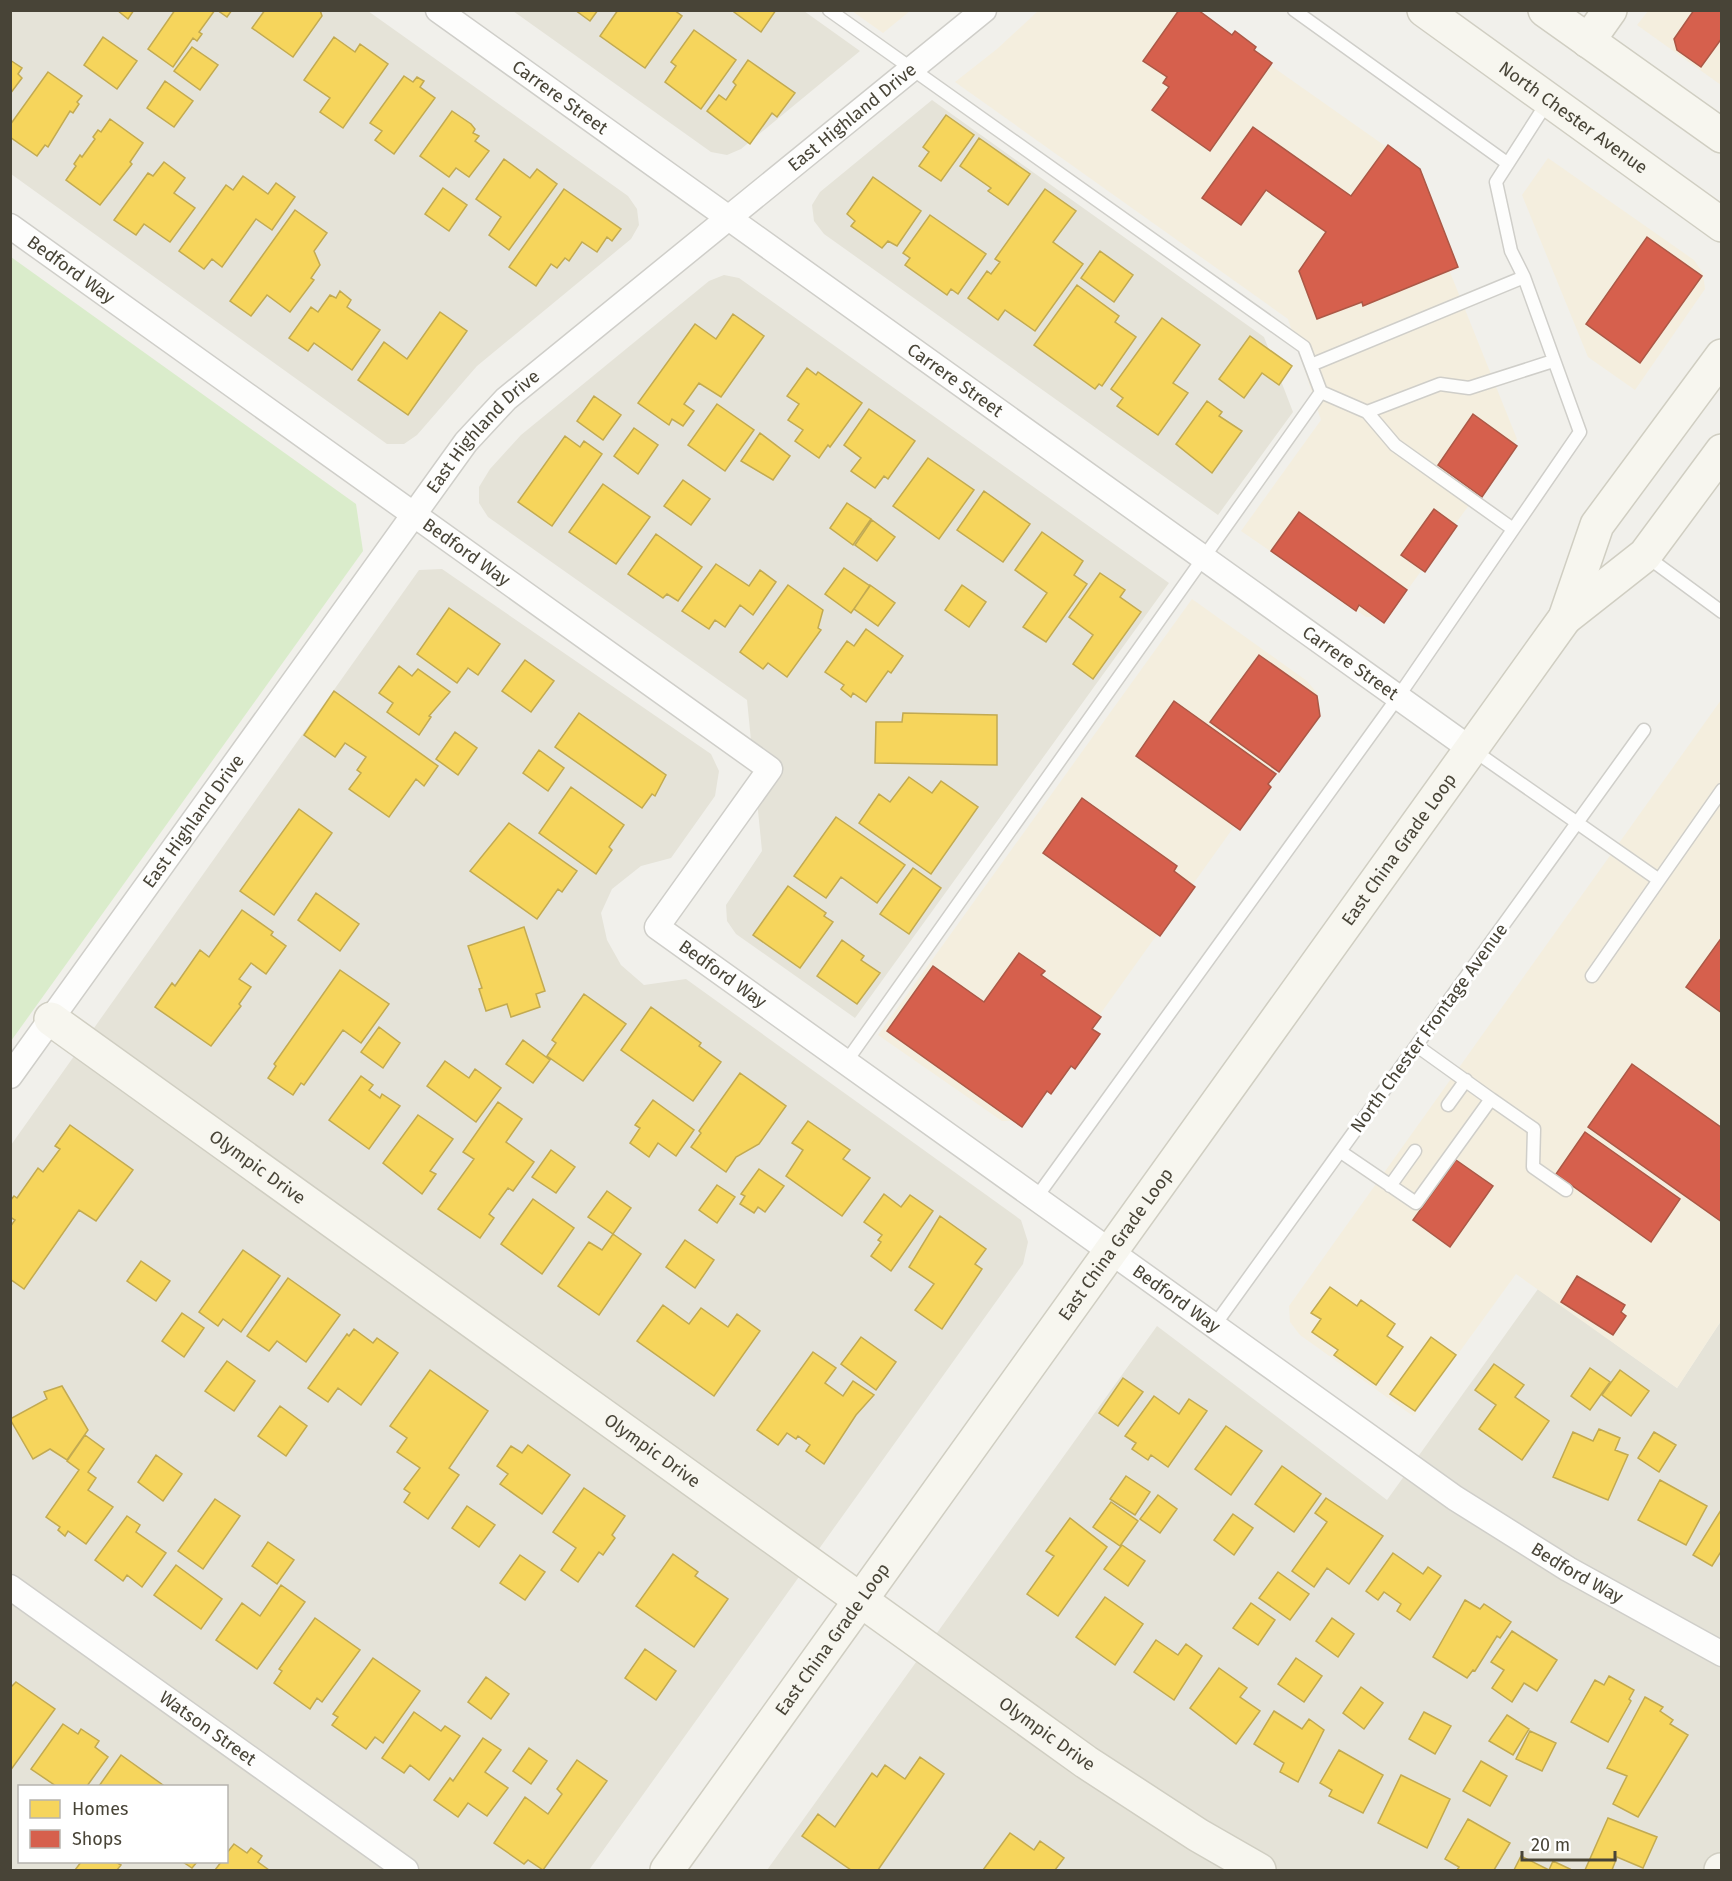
<svg xmlns="http://www.w3.org/2000/svg" width="1732" height="1881" font-family="'Fira Sans',sans-serif">
	<style>
		.residential { fill: #e5e3d8; fill-rule: evenodd }
		.commercial { fill: #f4eede }
		.green { fill: #daeccb }
		.homes { fill: #f6d55c; stroke: #c2aa51; stroke-width: 1.5 }
		.shops { fill: #d6604d; stroke: #ab5846; stroke-width: 1.5 }
		.lines { fill: none; stroke-linecap: round; stroke-linejoin: round }
		.lane-casing { stroke: #cfcec9; stroke-width: 15 }
		.street-casing { stroke: #cfcec9; stroke-width: 27 }
		.secondary-casing { stroke: #d0cec2; stroke-width: 36 }
		.lane { stroke: #fdfdfc; stroke-width: 12 }
		.street { stroke: #fdfdfc; stroke-width: 24 }
		.secondary { stroke: #f7f6ef; stroke-width: 33 }
		.labels { text-anchor: middle; dominant-baseline: central; stroke-width: 6; stroke-linejoin: round; paint-order: stroke }
		.street-label { font-size: 18px; fill: #484437; stroke: #fff }
	</style>
	<rect width="100%" height="100%" fill="#f1f0eb"/>
	<path class="residential" d="M11 11H368L628 196 637 209 639 225 631 239 477 366 417 435 404 444H387L11 174Z
		M513 11H804L860 51 741 149 727 155 711 152Z
		M932 100 1264 337 1293 412 1218 515 824 234 814 221 812 205 820 192Z
		M724 275 739 278 1169 583 855 1018 736 934 727 921 726 905 762 851 747 700 488 517 479 503V487L490 469 521 435 709 281Z
		M442 569 711 754 719 771 715 796 671 858 641 866 612 889 601 913 607 940 621 965 644 985 686 979 1021 1220 1028 1242 1023 1264 589 1870H11V1145L419 570ZM20 1786H226V1862H20Z
		M1538 1289 1677 1388 1721 1321V1870H767L1157 1326 1387 1500Z"/>
	<path class="commercial" d="M852 11H910L883 33Z
		M1038 11H1193L1405 160 1517 439 1395 607 1382 617H1366L1241 531 1321 420 1288 319 955 82 997 49Z
		M1648 11H1721V85L1637 25Z
		M1548 158 1694 260 1703 273 1705 289 1635 390 1588 357 1522 195Z
		M1192 599 1307 681 1317 693 1318 709 1031 1111 1018 1121H1002L878 1035Z
		M1721 700V1321L1677 1388 1516 1274 1413 1416 1300 1335 1290 1322 1289 1306Z"/>
	<path class="green" d="M11 257 356 504 363 551 11 1041Z"/>
	<path class="homes" d="M117 10H134L128 19Z
		M175 10H215L199 32 202 34 197 41 193 38 173 67 148 49Z
		M217 10H232L227 17Z
		M265 10H320L322 16 293 57 252 28Z
		M575 10H598L590 21Z
		M618 10H674L682 16 645 68 600 36Z
		M735 10H776L761 32 734 12Z
		M694 30 736 60 701 109 665 82 676 66 671 62Z
		M103 37 137 61 117 89 84 65Z
		M334 37 355 52 360 44 388 64 343 128 320 112 330 98 304 80Z
		M192 47 218 65 200 90 174 71Z
		M10 60 22 68 18 74 22 78 10 94Z
		M748 60 795 93 777 117 772 113 750 144 707 111 719 95 726 100 736 85 733 82Z
		M48 72 82 96 77 102 79 104 73 113 70 111 48 147 45 145 37 156 10 137V125Z
		M404 76 413 82 417 77 424 81 420 87 435 98 394 154 375 140 382 131 370 123Z
		M165 81 193 101 174 127 147 108Z
		M452 111 471 124 475 129 473 133 479 136 475 141 489 151 469 177 456 168 449 177 420 156Z
		M946 115 974 135 941 181 919 166 929 152 923 147Z
		M110 119 143 143 130 162 132 164 100 205 66 180 76 166 74 164 80 155 82 157 95 139 93 137 98 130 101 132Z
		M979 138 1030 174 1008 205 988 191 991 188 960 166Z
		M504 159 530 178 537 169 557 184 509 250 489 235 501 217 476 199Z
		M164 162 185 178 174 193 195 208 170 242 144 224 136 235 114 220 148 173 153 176Z
		M243 176 268 194 276 183 295 197 272 230 256 219 222 267 212 259 204 269 179 251 226 185 233 190Z
		M873 177 921 211 897 246 888 241 882 248 851 226 855 221 847 214Z
		M443 188 467 205 449 231 425 214Z
		M564 189 621 229 612 241 607 237 597 252 582 242 569 261 565 258 557 268 551 264 536 286 509 267Z
		M1045 189 1076 211 1053 242 1083 264 1035 331 1005 310 998 320 968 298 987 271 991 274 1000 262 995 259Z
		M295 210 327 233 314 251 320 265 311 278 314 280 290 312 267 295 251 316 230 301Z
		M930 215 986 254 958 294 951 289 947 295 905 265 910 258 903 253Z
		M1100 251 1133 275 1114 302 1081 278Z
		M1077 285 1119 316 1115 322 1136 337 1102 386 1099 384 1095 389 1034 345Z
		M340 291 351 300 347 307 380 330 352 370 314 343 308 351 289 338 311 307 318 312 330 295 336 298Z
		M440 312 467 331 408 415 358 380 384 342 407 359Z
		M733 314 764 336 721 397 699 383 684 404 694 411 683 426 672 419 669 425 638 403 695 324 716 339Z
		M1162 318 1200 345 1173 383 1188 393 1158 435 1117 406 1123 398 1111 389Z
		M1250 336 1292 366 1279 385 1262 373 1244 398 1219 379Z
		M807 368 816 375 818 372 862 403 830 447 828 445 819 458 795 441 803 430 788 420 799 404 787 396Z
		M594 396 621 415 603 440 577 421Z
		M1207 401 1222 412 1219 416 1242 431 1212 473 1176 444Z
		M717 404 754 430 725 471 688 445Z
		M869 409 915 441 888 479 884 476 875 488 851 471 861 458 844 445Z
		M634 428 658 445 638 474 614 456Z
		M760 433 790 456 773 480 741 461Z
		M565 436 580 447 584 441 602 454 552 526 518 502Z
		M928 458 974 490 939 539 893 506Z
		M683 480 710 499 691 525 664 506Z
		M603 484 650 517 616 564 569 532Z
		M984 491 1030 524 1003 562 957 530Z
		M847 503 871 519 853 545 830 528Z
		M872 520 895 537 877 561 855 545Z
		M1042 532 1083 561 1074 575 1087 584 1046 642 1023 627 1047 593 1015 570Z
		M656 534 702 567 678 601 667 594 663 598 628 574Z
		M716 564 749 586 760 570 776 582 753 615 740 605 725 627 715 620 709 629 682 611Z
		M844 568 870 586 851 613 825 594Z
		M1100 573 1125 590 1120 597 1141 612 1093 679 1073 664 1093 635 1069 617Z
		M788 585 823 610 818 628 821 630 787 677 768 663 763 669 740 652Z
		M870 585 895 603 878 626 854 609Z
		M962 585 986 602 969 627 945 610Z
		M449 608 500 644 478 675 468 668 457 683 417 654Z
		M866 629 903 656 891 673 888 671 866 702 853 693 851 697 841 689 844 685 825 672 847 641 854 646Z
		M525 660 554 681 531 712 502 691Z
		M399 666 412 676 418 669 450 692 429 716 431 717 419 735 387 712 393 703 379 693Z
		M334 691 438 766 424 786 416 779 389 817 349 789 361 773 357 770 366 757 345 743 335 757 304 735Z
		M579 713 666 775 655 796 652 794 642 808 555 747Z
		M903 713 997 715V765L875 763 876 722H902Z
		M455 732 477 748 458 775 436 759Z
		M539 750 564 768 548 791 523 773Z
		M909 777 932 793 941 781 978 807 931 874 859 823 879 794 890 802Z
		M571 787 624 825 609 847 612 850 596 874 539 833Z
		M299 809 332 833 274 915 240 891Z
		M836 817 905 865 877 903 841 877 826 898 794 876Z
		M509 823 577 871 562 892 558 889 537 919 470 871Z
		M913 868 941 888 909 934 880 914Z
		M788 886 826 913 824 916 833 922 800 968 753 935Z
		M316 893 359 924 340 951 298 920Z
		M242 910 273 932 271 935 286 946 266 974 251 963 239 979 251 987 239 1004 241 1006 211 1046 155 1007 172 983 175 986 200 950 209 957Z
		M524 927 545 991 536 994 540 1007 511 1017 507 1004 486 1011 479 989 482 988 468 946Z
		M842 940 864 956 861 960 880 973 857 1004 817 976Z
		M340 970 389 1004 361 1043 343 1030 304 1085 301 1083 293 1095 268 1078 276 1066 274 1064Z
		M584 994 626 1024 583 1081 547 1056 556 1043 552 1040Z
		M651 1007 701 1043 699 1046 721 1062 693 1101 621 1050Z
		M379 1027 400 1043 383 1068 361 1052Z
		M523 1040 550 1060 533 1083 506 1064Z
		M445 1061 469 1078 475 1069 501 1088 476 1122 427 1086Z
		M740 1073 786 1106 759 1144 736 1157 726 1172 691 1147 701 1133 699 1131Z
		M361 1076 373 1085 369 1090 380 1098 382 1094 400 1106 369 1149 329 1120Z
		M653 1100 694 1130 676 1156 658 1143 649 1157 630 1143 640 1128 635 1125Z
		M498 1102 522 1119 506 1142 534 1162 513 1191 508 1188 489 1214 494 1218 480 1238 438 1209 474 1159 463 1152Z
		M418 1115 453 1139 430 1171 436 1174 422 1194 383 1163Z
		M808 1121 850 1150 843 1159 870 1178 842 1216 786 1176 803 1150 792 1143Z
		M70 1125 133 1170 96 1221 79 1210 24 1289 10 1279V1227L15 1220 10 1217V1201L14 1196 17 1198 38 1168 43 1172 60 1149 55 1146Z
		M551 1150 575 1167 556 1193 532 1177Z
		M759 1169 784 1186 765 1212 758 1207 754 1213 740 1204 745 1196 741 1194Z
		M717 1185 735 1197 717 1223 699 1210Z
		M607 1191 631 1208 613 1234 588 1217Z
		M884 1194 901 1207 910 1195 933 1211 891 1271 871 1256 881 1242 878 1240 882 1235 864 1222Z
		M533 1199 574 1228 542 1274 501 1244Z
		M940 1216 986 1249 975 1264 982 1269 942 1329 915 1310 934 1284 909 1267Z
		M613 1234 641 1254 599 1315 558 1286 589 1242 602 1250Z
		M685 1240 714 1260 695 1288 666 1267Z
		M243 1250 280 1276 241 1332 223 1319 218 1326 199 1312Z
		M141 1261 170 1281 156 1301 127 1281Z
		M288 1278 340 1315 306 1362 277 1341 269 1351 247 1336Z
		M1330 1287 1357 1306 1361 1300 1395 1324 1387 1336 1403 1347 1376 1385 1334 1355 1338 1350 1312 1332 1321 1319 1311 1313Z
		M663 1305 689 1324 701 1308 728 1327 737 1314 760 1331 714 1396 637 1341Z
		M182 1313 204 1328 184 1357 162 1341Z
		M354 1329 373 1343 377 1338 398 1353 361 1405 338 1388 328 1402 308 1388 347 1334 349 1336Z
		M861 1337 896 1362 876 1390 841 1364Z
		M1431 1337 1456 1355 1415 1411 1390 1394Z
		M813 1352 836 1368 825 1383 843 1396 853 1381 874 1395 856 1415 824 1464 806 1451 810 1445 798 1436 796 1439 787 1433 778 1445 757 1430Z
		M227 1361 255 1381 234 1411 205 1391Z
		M1494 1364 1524 1385 1515 1397 1549 1421 1522 1460 1479 1429 1496 1405 1475 1390Z
		M1590 1368 1610 1382 1590 1410 1571 1396Z
		M430 1370 488 1411 449 1468 459 1475 428 1519 404 1502 410 1493 404 1489 420 1468 397 1452 407 1438 390 1426Z
		M1620 1370 1649 1391 1631 1416 1602 1395Z
		M1123 1378 1143 1392 1118 1426 1099 1413Z
		M62 1386 88 1430 67 1460 50 1449 33 1459 10 1419 47 1399 44 1392Z
		M1154 1396 1179 1414 1189 1399 1207 1411 1168 1467 1151 1455 1148 1460 1132 1449 1136 1443 1125 1436Z
		M280 1406 307 1426 286 1456 258 1436Z
		M1226 1426 1262 1451 1231 1495 1195 1469Z
		M1599 1429 1620 1438 1615 1450 1628 1455 1608 1500 1553 1477 1573 1432 1593 1441Z
		M1654 1432 1676 1445 1659 1472 1638 1458Z
		M85 1435 104 1449 88 1472 96 1478 88 1490 113 1507 86 1544 68 1531 65 1536 58 1530 60 1527 46 1517 79 1470 67 1461Z
		M528 1445 570 1475 542 1514 500 1484 508 1474 497 1466 511 1446 522 1453Z
		M156 1455 182 1474 163 1501 138 1482Z
		M1282 1466 1321 1494 1294 1532 1255 1504Z
		M1126 1476 1150 1492 1135 1515 1110 1499Z
		M1660 1480 1707 1506 1686 1545 1638 1520Z
		M584 1488 625 1516 612 1535 615 1538 603 1555 599 1552 578 1582 561 1570 576 1548 553 1532Z
		M1158 1495 1177 1509 1160 1533 1140 1519Z
		M1326 1498 1383 1536 1349 1584 1327 1568 1314 1587 1292 1571 1327 1522 1315 1513Z
		M215 1499 240 1516 203 1569 178 1551Z
		M1111 1502 1138 1521 1120 1546 1093 1527Z
		M467 1506 495 1525 479 1547 452 1528Z
		M1721 1510 1722 1550 1712 1566 1693 1555Z
		M1233 1514 1253 1528 1234 1555 1214 1540Z
		M127 1516 140 1525 136 1532 166 1553 142 1587 127 1575 123 1581 95 1560Z
		M1070 1518 1107 1547 1058 1616 1027 1594 1054 1556 1046 1551Z
		M268 1542 294 1560 277 1584 252 1566Z
		M1122 1545 1145 1561 1128 1586 1104 1569Z
		M1393 1553 1423 1574 1428 1567 1441 1576 1410 1620 1397 1611 1401 1604 1384 1592 1378 1600 1366 1591Z
		M673 1554 698 1572 695 1576 728 1599 694 1647 636 1606Z
		M520 1555 545 1572 525 1600 500 1583Z
		M176 1565 222 1599 201 1629 154 1595Z
		M1278 1572 1309 1594 1290 1620 1259 1598Z
		M281 1585 305 1602 257 1669 216 1640 242 1603 260 1616Z
		M1105 1597 1143 1624 1115 1665 1076 1637Z
		M1465 1600 1480 1609 1484 1604 1511 1622 1500 1638 1497 1636 1475 1671 1473 1670 1467 1678 1433 1657Z
		M1251 1603 1275 1620 1258 1645 1233 1628Z
		M315 1618 360 1650 322 1702 317 1698 310 1709 274 1683 282 1671 279 1669Z
		M1332 1618 1354 1634 1338 1657 1316 1641Z
		M1512 1631 1557 1660 1537 1691 1524 1683 1512 1702 1492 1688 1504 1670 1491 1662Z
		M1156 1640 1178 1655 1186 1644 1202 1656 1174 1700 1134 1672Z
		M645 1649 676 1671 656 1700 625 1678Z
		M373 1658 420 1691 383 1743 375 1737 366 1749 332 1725 338 1717 333 1714Z
		M1296 1658 1322 1676 1304 1702 1278 1684Z
		M1219 1668 1247 1688 1240 1697 1260 1711 1236 1744 1190 1708Z
		M1609 1676 1634 1690 1629 1699 1631 1701 1608 1742 1571 1722 1595 1680 1604 1685Z
		M486 1677 509 1694 491 1719 468 1702Z
		M16 1682 55 1709 10 1771V1688Z
		M1361 1687 1383 1703 1364 1729 1343 1713Z
		M1645 1697 1663 1707 1660 1711 1673 1720 1670 1724 1688 1735 1638 1817 1613 1804 1627 1776 1607 1768Z
		M1274 1711 1302 1729 1309 1719 1324 1730 1298 1782 1280 1772 1284 1763 1254 1744Z
		M414 1712 441 1731 445 1726 460 1736 429 1780 410 1765 404 1773 382 1758Z
		M1424 1712 1451 1726 1435 1754 1409 1739Z
		M1507 1715 1529 1729 1513 1755 1489 1741Z
		M63 1724 78 1734 81 1729 99 1741 95 1747 108 1757 87 1786H56L31 1769Z
		M1530 1731 1556 1743 1542 1771 1516 1759Z
		M483 1738 501 1750 485 1772 508 1788 487 1816 468 1803 458 1817 434 1800 450 1778 453 1781Z
		M529 1748 547 1761 531 1784 513 1771Z
		M1339 1750 1383 1775 1363 1813 1329 1796 1332 1790 1320 1783Z
		M121 1755 163 1785 162 1786H99Z
		M920 1757 944 1774 878 1870H851L802 1836 818 1814 835 1827 872 1773 877 1777 885 1765 905 1779Z
		M577 1760 607 1781 543 1870 528 1860 524 1864 494 1843 525 1797 548 1814 562 1794 557 1789Z
		M1481 1761 1507 1776 1490 1806 1463 1791Z
		M1401 1775 1450 1799 1427 1848 1378 1823Z
		M1608 1818 1657 1837 1643 1868 1617 1857 1612 1870H1585Z
		M1468 1819 1510 1843 1494 1870H1457L1459 1867 1445 1859Z
		M1010 1833 1034 1850 1040 1841 1064 1858 1055 1870H983Z
		M234 1844 247 1853 251 1848 262 1856 258 1862 269 1870H215L221 1862H226V1854Z
		M1521 1856 1549 1870H1514Z
		M1553 1861 1570 1869 1569 1870H1549Z
		M81 1862H116L121 1865 117 1870H75Z
		M183 1862H197L192 1868Z"/>
	<path class="shops" d="M1179 10H1198L1232 35 1235 31 1256 47 1254 50 1272 63 1210 151 1152 110 1169 87 1163 83 1167 77 1143 61Z
		M1694 10H1722V38L1701 67 1677 50 1674 39Z
		M1253 127 1351 196 1388 145 1420 169 1458 267 1363 306 1362 302 1317 319 1299 271 1326 232 1266 190 1241 225 1202 198Z
		M1647 237 1702 276 1640 363 1586 324Z
		M1473 414 1517 446 1482 497 1438 465Z
		M1434 509 1457 526 1425 572 1401 555Z
		M1299 512 1407 590 1384 623 1359 605 1356 611 1271 551Z
		M1259 655 1317 696 1320 716 1279 772 1210 722Z
		M1174 701 1276 774 1268 784 1271 787 1240 830 1136 756Z
		M1082 798 1177 866 1174 871 1195 887 1160 936 1043 853Z
		M1722 937V1013L1686 987Z
		M1019 953 1045 971 1041 975 1101 1017 1092 1029 1100 1034 1075 1069 1071 1066 1051 1094 1047 1091 1022 1127 887 1031 933 966 984 1002Z
		M1632 1064 1722 1128V1222L1588 1127Z
		M1585 1132 1680 1199 1651 1242 1556 1174Z
		M1456 1160 1493 1186 1450 1247 1413 1220Z
		M1577 1276 1625 1305 1621 1312 1626 1316 1613 1335 1561 1302Z"/>
	<g class="lines">
		<defs>
			<path id="lane" d="M829 10 1304 347 1321 392 846 1062
				M1294 10 1507 163
				M1311 365 1524 277
				M1321 392 1367 412 1440 384 1469 388 1553 361
				M1367 412 1395 445 1513 529
				M1646 556 1722 612
				M1473 750 1659 880 1592 976
				M1659 880 1722 790
				M1491 1099 1534 1129 1533 1167 1566 1190
				M1448 1105 1466 1080
				M1341 1152 1416 1203 1491 1099 1417 1046
				M1390 1186 1415 1151
				M1036 1198 1398 697 1580 432 1524 277 1511 251 1496 182 1548 101
				M1214 1326 1644 730"/>
			<g id="street">
				<path id="s1" d="M438 10 1472 750"/>
				<path id="s2" d="M10 226 770 769 657 927 1455 1498 1568 1569 1722 1654"/>
				<path id="s3" d="M10 1076 466 442 506 399 984 10"/>
				<path id="s4" d="M10 1587 406 1870"/>
			</g>
			<g id="secondary">
				<path id="s5" d="M1424 10 1722 225"/>
				<path d="M1545 10 1722 136"/>
				<path d="M1588 41 1610 10"/>
				<path d="M1565 618 1645 555 1722 451"/>
				<path id="s6" d="M51 1019 1086 1762 1198 1835 1259 1870"/>
				<path id="s7" d="M667 1870 1565 618 1597 525 1722 356"/>
				<path d="M1721 1870H1722"/>
			</g>
		</defs>
		<use href="#lane" class="lane-casing"/>
		<use href="#street" class="street-casing"/>
		<use href="#secondary" class="secondary-casing"/>
		<use href="#lane" class="lane"/>
		<use href="#street" class="street"/>
		<use href="#secondary" class="secondary"/>
	</g>
	<g class="labels">
		<g class="street-label">
			<text stroke="none"><textPath href="#s1" startOffset="150">Carrere Street</textPath></text>
			<text stroke="none"><textPath href="#s3" startOffset="1286">East Highland Drive</textPath></text>
			<text stroke="none"><textPath href="#s5" startOffset="184">North Chester Avenue</textPath></text>
			<text stroke="none"><textPath href="#s2" startOffset="75">Bedford Way</textPath></text>
			<text stroke="none"><textPath href="#s1" startOffset="636">Carrere Street</textPath></text>
			<text stroke="none"><textPath href="#s3" startOffset="800">East Highland Drive</textPath></text>
			<text stroke="none"><textPath href="#s2" startOffset="561">Bedford Way</textPath></text>
			<text stroke="none"><textPath href="#s1" startOffset="1122">Carrere Street</textPath></text>
			<text stroke="none"><textPath href="#s3" startOffset="314">East Highland Drive</textPath></text>
			<text stroke="none"><textPath href="#s7" startOffset="1256">East China Grade Loop</textPath></text>
			<text stroke="none"><textPath href="#s2" startOffset="1209">Bedford Way</textPath></text>
			<text transform="translate(1429 1028) rotate(-54)">North Chester Frontage Avenue</text>
			<text stroke="none"><textPath href="#s6" startOffset="254">Olympic Drive</textPath></text>
			<text stroke="none"><textPath href="#s7" startOffset="770">East China Grade Loop</textPath></text>
			<text stroke="none"><textPath href="#s2" startOffset="1767">Bedford Way</textPath></text>
			<text stroke="none"><textPath href="#s6" startOffset="740">Olympic Drive</textPath></text>
			<text stroke="none"><textPath href="#s2" startOffset="2253">Bedford Way</textPath></text>
			<text stroke="none"><textPath href="#s7" startOffset="284">East China Grade Loop</textPath></text>
			<text stroke="none"><textPath href="#s4" startOffset="243">Watson Street</textPath></text>
			<text stroke="none"><textPath href="#s6" startOffset="1226">Olympic Drive</textPath></text>
		</g>
	</g>
	<rect width="1732" height="1881" fill="none" stroke="#484437" stroke-width="24"/>
	<rect x="18" y="1785" width="210" height="78" fill="#ffffff" stroke="#b6b4af" stroke-width="1.5"/>
	<rect x="30" y="1800" width="30" height="18" fill="#f6d55c" stroke="#b6b4af" stroke-width="1.5"/>
	<text x="72" y="1815" font-size="18" fill="#484437">Homes</text>
	<rect x="30" y="1830" width="30" height="18" fill="#d6604d" stroke="#b6b4af" stroke-width="1.5"/>
	<text x="72" y="1845" font-size="18" fill="#484437">Shops</text>
	<path d="M1522 1851v9h93v-9" fill="none" stroke="#484437" stroke-width="3"/>
	<text x="1531" y="1851" font-size="18" fill="#484437" stroke="#ffffff" stroke-width="4.5" paint-order="stroke">20 m</text>
</svg>
